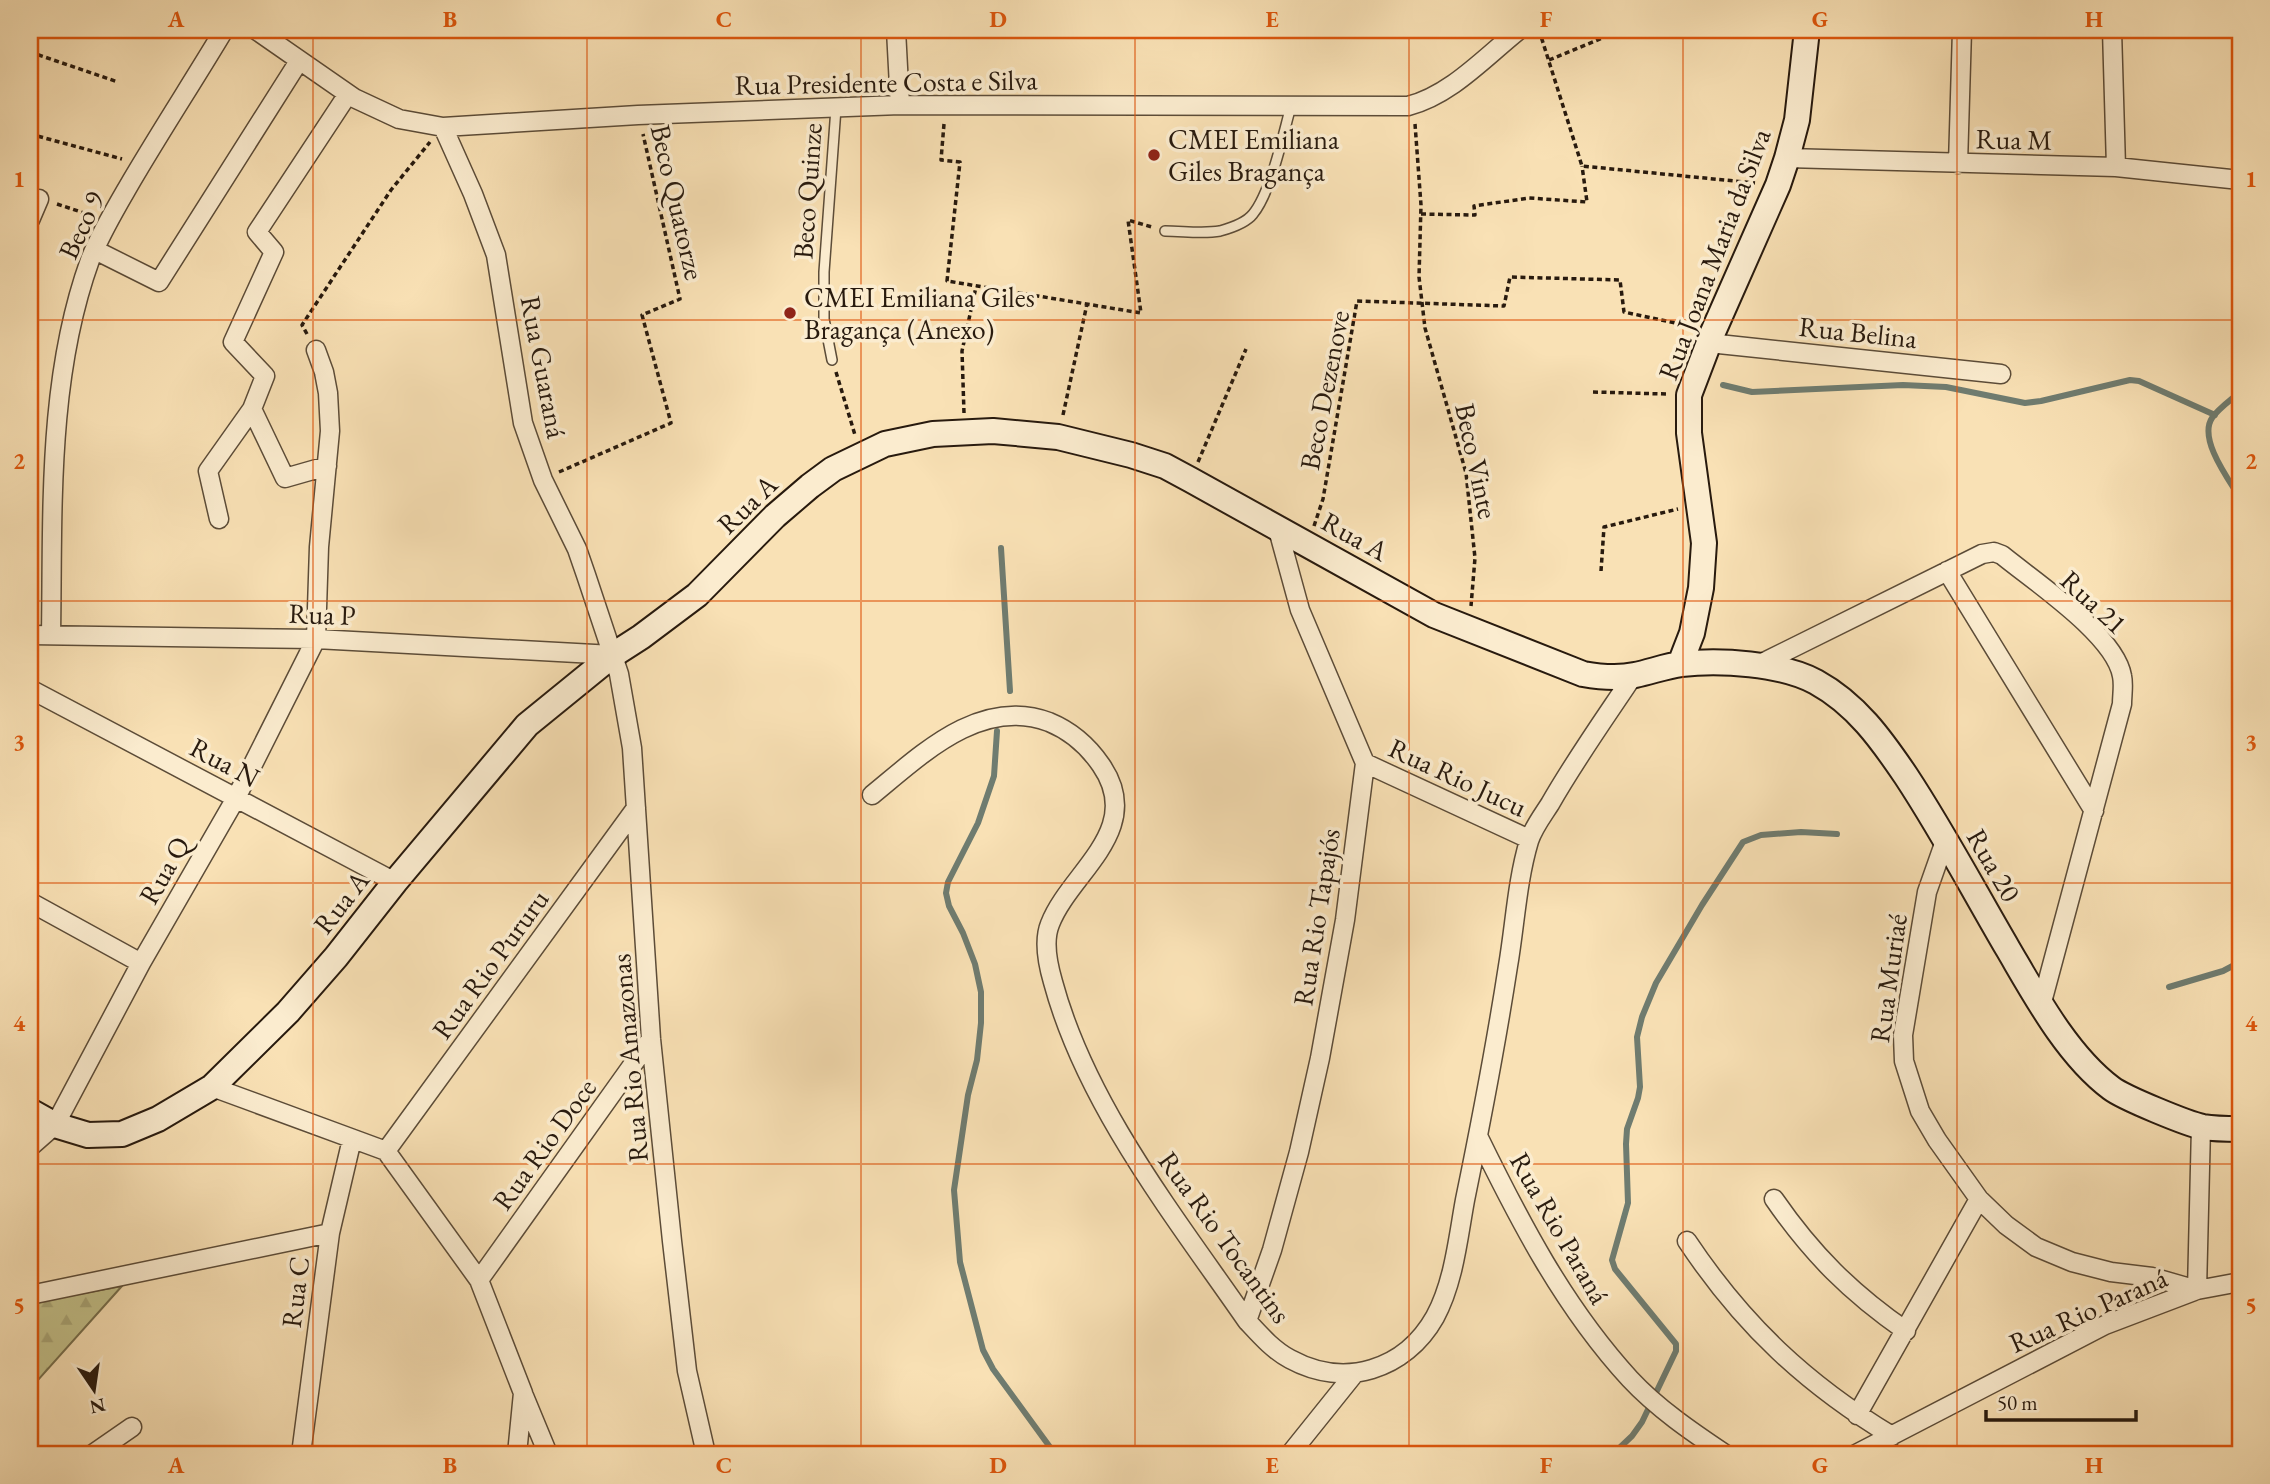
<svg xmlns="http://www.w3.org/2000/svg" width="2270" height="1484" font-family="'EB Garamond',serif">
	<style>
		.forest { fill: url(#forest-firs); stroke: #766e4c; stroke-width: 2 }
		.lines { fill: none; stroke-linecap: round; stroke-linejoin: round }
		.stream { stroke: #6f7c70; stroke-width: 6 }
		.lane-casing { stroke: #5c4c38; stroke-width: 12 }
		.street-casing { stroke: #5c4c38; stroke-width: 21 }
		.secondary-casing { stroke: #281a0e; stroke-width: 28 }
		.path { stroke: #281a0e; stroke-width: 3.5; stroke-dasharray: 5 3.5; stroke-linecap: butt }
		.lane { stroke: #fbeccf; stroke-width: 9 }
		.street { stroke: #fbeccf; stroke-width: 18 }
		.secondary { stroke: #fbeccf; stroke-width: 24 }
		.grid { fill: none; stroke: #de560c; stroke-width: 2; stroke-opacity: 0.55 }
		.poi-dot { fill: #8f2418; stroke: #fbeccf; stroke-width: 2.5 }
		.labels { text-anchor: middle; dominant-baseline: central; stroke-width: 7; stroke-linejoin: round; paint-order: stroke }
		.street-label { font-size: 28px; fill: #281a0e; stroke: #fbeccf }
		.poi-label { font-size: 28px; fill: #281a0e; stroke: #fbeccf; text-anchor: start }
		.neatline { fill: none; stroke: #de560c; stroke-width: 2.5 }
		.grid-label { font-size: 23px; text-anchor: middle; font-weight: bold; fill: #de560c }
	</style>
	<defs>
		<pattern id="forest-firs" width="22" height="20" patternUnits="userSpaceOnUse" patternTransform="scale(1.75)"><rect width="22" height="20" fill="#c3c18a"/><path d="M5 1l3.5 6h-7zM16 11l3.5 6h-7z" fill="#a8a576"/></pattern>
	</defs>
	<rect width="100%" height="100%" fill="#f9e1b5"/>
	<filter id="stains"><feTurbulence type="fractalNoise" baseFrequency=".00286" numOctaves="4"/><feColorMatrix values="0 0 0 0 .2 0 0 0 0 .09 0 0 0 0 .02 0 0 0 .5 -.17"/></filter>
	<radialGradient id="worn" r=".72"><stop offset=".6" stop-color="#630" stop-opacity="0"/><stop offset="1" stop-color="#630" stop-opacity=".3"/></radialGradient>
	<path class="forest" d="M122 1286 30 1389V1303Z"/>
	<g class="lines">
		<path class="stream" d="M1723 385 1752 392 1903 385 1946 387 2025 403 2041 401 2130 380 2139 381 2215 415
			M2240 392C2231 400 2219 408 2212 418 2198 439 2229 480 2240 498
			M1001 548 1010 691
			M997 731 994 776 978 823 948 882 946 893 949 906 963 933 975 964 981 992V1023L977 1060 968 1095 954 1190 960 1262 983 1350 993 1369 1055 1454
			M2169 987 2223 971 2240 962
			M1613 1454 1632 1436 1642 1422 1676 1351V1344L1615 1269 1612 1260 1628 1203 1626 1144 1627 1129 1638 1098 1640 1087 1637 1037 1642 1017 1656 983 1702 905 1743 842 1761 835 1801 832 1837 834"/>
		<defs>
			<path id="lane" d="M1165 231C1183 231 1203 234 1220 231 1231 228 1246 223 1253 214 1271 192 1283 135 1291 106
				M832 360 824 319V272L836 108"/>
			<path id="street" d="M256 30 354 98 399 119 443 127 638 115 900 105 1408 106C1451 95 1485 57 1519 30
				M896 30 900 105
				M2112 30 2116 167
				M443 127 473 194 496 255 523 423 543 480 577 549 586 575 619 674 632 748 651 1039 672 1241 687 1371 706 1454
				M1787 158 2116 167 2240 180
				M1958 164 1962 30
				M30 220 39 199
				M95 250 159 282 299 61
				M1709 343 2001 374
				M252 409 285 478 327 466
				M219 519 208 471 252 409 265 376 233 342 274 252 257 232 348 94
				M1947 571 2094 811
				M30 635 316 639 613 655
				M51 635C53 510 47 379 90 260 101 232 117 206 132 180 162 129 194 80 224 30
				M1756 666 1982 554 1994 552 2002 555C2035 582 2115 635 2122 676 2124 685 2122 695 2122 704L2041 1006
				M30 689 395 882
				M1365 763 1529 839
				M872 795C920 756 980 696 1049 722 1071 731 1088 746 1101 765 1146 830 1070 872 1050 924 1043 941 1048 965 1053 982 1086 1105 1175 1217 1247 1321 1260 1335 1273 1350 1290 1359 1345 1389 1405 1370 1435 1317 1454 1282 1458 1238 1465 1200 1481 1122 1496 1044 1508 966 1515 925 1517 881 1529 841 1533 828 1543 815 1550 804 1575 760 1605 718 1633 676
				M1945 841 1927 892 1903 1035 1904 1061 1920 1111 1937 1140 1979 1199 2006 1225 2036 1247 2072 1262 2111 1272 2152 1277 2197 1290
				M30 902 141 963
				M212 1087 386 1151 479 1280 523 1393 517 1454
				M1478 1136C1520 1222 1564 1307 1630 1379 1657 1408 1692 1432 1725 1454
				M30 1147 55 1125 141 963 236 798 316 639 319 547 330 431 328 393 324 372 316 350
				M386 1151 636 808
				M1774 1199C1812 1254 1851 1293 1906 1331
				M1687 1241C1743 1325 1806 1384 1892 1436
				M479 1280 651 1039
				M2197 1290 2201 1127
				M30 1295 330 1233
				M1247 1321 1272 1250 1299 1152 1320 1058 1345 920 1365 763 1300 610 1277 526
				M524 1396 548 1454
				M1857 1415 1979 1199
				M93 1454 132 1427
				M301 1454 330 1233 352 1139
				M1290 1454 1355 1373
				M1856 1454 2105 1325 2197 1290 2240 1282"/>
			<path id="secondary" d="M1680 664 1692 633 1701 588 1704 543 1689 433V395L1713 332 1778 185 1787 158 1797 120 1807 30
				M30 1111 55 1125 88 1135 122 1134 158 1119 212 1087 288 1012 336 957 395 882 527 725 613 655 641 637 697 595 775 516 810 486 833 469 885 444 933 434 993 431 1058 437 1131 455 1165 466 1191 480 1434 615 1583 674C1600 677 1617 679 1635 675 1650 672 1666 666 1681 664 1720 660 1781 663 1816 682 1856 704 1881 739 1906 776 1943 832 1974 891 2008 949 2035 995 2067 1055 2111 1088 2124 1098 2188 1124 2203 1127 2215 1129 2228 1129 2240 1129"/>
		</defs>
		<use href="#lane" class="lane-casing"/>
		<use href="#street" class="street-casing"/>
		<use href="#secondary" class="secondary-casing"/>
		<path class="path" d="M1539 30 1582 166 1755 183
			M30 52 118 82
			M1549 60 1622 30
			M944 124 941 160 960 162 947 281 1141 313 1128 220 1152 227
			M1415 124 1421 205 1419 277 1425 328 1466 473 1475 558 1471 606
			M30 134 122 159
			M57 204 93 216
			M1421 214 1475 215 1474 206 1529 198 1587 202 1582 166
			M307 334 302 325 391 190 430 142
			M836 372 855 435
			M1593 392 1666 394
			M964 413 962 351 976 287
			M1063 415 1087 304
			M1198 462 1246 349
			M559 472 671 423 642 315 680 299 643 134
			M1314 526 1323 499 1357 301 1504 306 1510 277 1620 280 1624 312 1694 327
			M1601 571 1604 527 1678 509"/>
		<use href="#lane" class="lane"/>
		<use href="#street" class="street"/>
		<use href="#secondary" class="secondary"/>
	</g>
	<path class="grid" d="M313 30V1454M587 30V1454M861 30V1454M1135 30V1454M1409 30V1454M1683 30V1454M1957 30V1454M30 320H2240M30 601H2240M30 883H2240M30 1164H2240"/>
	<g class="poi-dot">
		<circle cx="1154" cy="155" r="7"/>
		<circle cx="790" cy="313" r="7"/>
	</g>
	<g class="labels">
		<g class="street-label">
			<text transform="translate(886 82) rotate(-1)">Rua Presidente Costa e Silva</text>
			<text transform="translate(2014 139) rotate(1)">Rua M</text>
			<text transform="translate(807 191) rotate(-86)">Beco Quinze</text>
			<text transform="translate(678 202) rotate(77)">Beco Quatorze</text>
			<text transform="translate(81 225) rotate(-65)">Beco 9</text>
			<text transform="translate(1714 254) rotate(-69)">Rua Joana Maria da Silva</text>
			<text transform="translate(1858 332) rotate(6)">Rua Belina</text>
			<text transform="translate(544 367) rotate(79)">Rua Guaraná</text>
			<text transform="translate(1324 390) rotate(-79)">Beco Dezenove</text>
			<text transform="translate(1477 461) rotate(78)">Beco Vinte</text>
			<text transform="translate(747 504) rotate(-44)">Rua A</text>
			<text transform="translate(1355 536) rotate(29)">Rua A</text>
			<text transform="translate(2094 602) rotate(43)">Rua 21</text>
			<text transform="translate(322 614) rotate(2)">Rua P</text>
			<text transform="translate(225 762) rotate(28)">Rua N</text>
			<text transform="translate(1458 777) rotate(25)">Rua Rio Jucu</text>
			<text transform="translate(1994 865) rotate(60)">Rua 20</text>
			<text transform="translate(164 870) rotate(-60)">Rua Q</text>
			<text transform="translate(341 902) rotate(-52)">Rua A</text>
			<text transform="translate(1316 917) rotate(-81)">Rua Rio Tapajós</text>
			<text transform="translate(490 964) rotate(-54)">Rua Rio Pururu</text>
			<text transform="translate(1888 978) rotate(-82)">Rua Muriaé</text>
			<text transform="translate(629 1058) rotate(-95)">Rua Rio Amazonas</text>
			<text transform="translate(544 1144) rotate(-54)">Rua Rio Doce</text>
			<text transform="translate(1560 1228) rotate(60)">Rua Rio Paraná</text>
			<text transform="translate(1225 1237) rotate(54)">Rua Rio Tocantins</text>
			<text transform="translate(295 1292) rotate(-83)">Rua C</text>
			<text transform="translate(2088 1310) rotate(-24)">Rua Rio Paraná</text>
		</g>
		<g class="poi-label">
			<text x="1168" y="139">CMEI Emiliana<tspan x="1168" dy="32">Giles Bragança</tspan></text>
			<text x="804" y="297">CMEI Emiliana Giles<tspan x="804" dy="32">Bragança (Anexo)</tspan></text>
		</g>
	</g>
	<rect width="2270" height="1484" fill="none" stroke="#f9e1b5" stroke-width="77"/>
	<g transform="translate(94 1390) rotate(167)" stroke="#fbeccf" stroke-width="5" paint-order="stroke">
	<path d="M0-5L12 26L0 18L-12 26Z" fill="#281a0e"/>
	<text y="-10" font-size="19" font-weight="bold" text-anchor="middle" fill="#281a0e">N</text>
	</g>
	<path d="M1986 1410v10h150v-10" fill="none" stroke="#281a0e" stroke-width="3.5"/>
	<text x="1997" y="1410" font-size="21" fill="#281a0e" stroke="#fbeccf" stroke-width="5" paint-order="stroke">50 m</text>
	<rect x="38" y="38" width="2194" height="1408" class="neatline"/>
	<g class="grid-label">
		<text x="176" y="27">A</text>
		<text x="450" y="27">B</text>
		<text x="724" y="27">C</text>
		<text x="998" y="27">D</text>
		<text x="1272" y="27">E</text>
		<text x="1546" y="27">F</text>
		<text x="1820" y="27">G</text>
		<text x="2094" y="27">H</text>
		<text x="19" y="187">1</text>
		<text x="2251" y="187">1</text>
		<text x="19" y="469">2</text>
		<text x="2251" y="469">2</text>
		<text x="19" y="750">3</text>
		<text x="2251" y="750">3</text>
		<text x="19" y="1031">4</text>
		<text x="2251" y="1031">4</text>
		<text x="19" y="1313">5</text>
		<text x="2251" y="1313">5</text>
		<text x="176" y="1473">A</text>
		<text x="450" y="1473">B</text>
		<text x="724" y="1473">C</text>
		<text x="998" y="1473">D</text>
		<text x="1272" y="1473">E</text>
		<text x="1546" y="1473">F</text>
		<text x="1820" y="1473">G</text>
		<text x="2094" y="1473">H</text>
	</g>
	<rect width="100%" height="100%" filter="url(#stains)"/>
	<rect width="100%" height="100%" fill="url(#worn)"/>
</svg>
